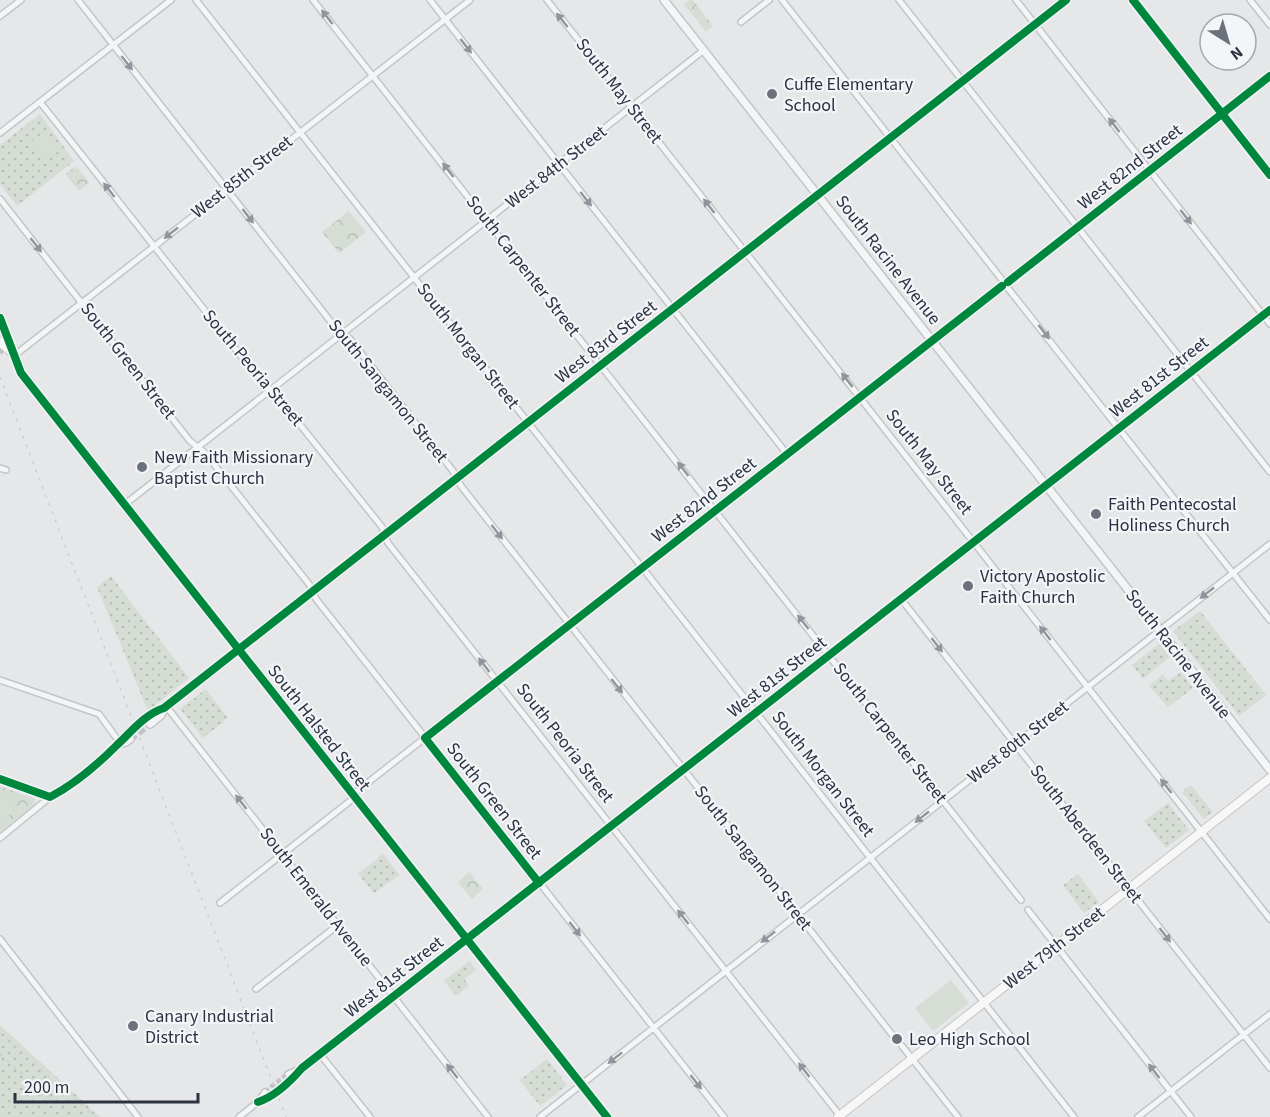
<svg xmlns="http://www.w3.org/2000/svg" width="1270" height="1117" font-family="'Source Sans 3',sans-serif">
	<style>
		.grass { fill: url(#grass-dots) }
		.park { fill: url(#park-crowns) }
		.pitch { fill: #d5ddd5 }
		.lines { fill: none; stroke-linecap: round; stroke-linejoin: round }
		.minor-tunnel { stroke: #c0c3c8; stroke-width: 5; stroke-dasharray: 5 2.5; stroke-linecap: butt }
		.tertiary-tunnel { stroke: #c0c3c8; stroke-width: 7; stroke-dasharray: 7 3.5; stroke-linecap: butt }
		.secondary-tunnel { stroke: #c0c3c8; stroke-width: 8; stroke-dasharray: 8 4; stroke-linecap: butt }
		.minor-casing { stroke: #c3c5c7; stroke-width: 8 }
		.tertiary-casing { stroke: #c3c5c7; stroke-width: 10 }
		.secondary-casing { stroke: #c3c5c7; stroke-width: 10 }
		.minor { stroke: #f4f5f6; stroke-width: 5 }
		.tertiary { stroke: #f4f5f6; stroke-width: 7 }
		.secondary { stroke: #f7f7f8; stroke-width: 8 }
		.rail { stroke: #cecfd1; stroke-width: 1.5; stroke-dasharray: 3 6; stroke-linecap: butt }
		.cycleway-casing { stroke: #f3f5f8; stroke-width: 11 }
		.cycleway { stroke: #00873e; stroke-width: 8 }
		.oneway { fill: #90949c }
		.poi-dot { fill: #6c727c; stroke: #f3f5f8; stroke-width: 2 }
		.labels { text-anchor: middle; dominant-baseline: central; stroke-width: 4.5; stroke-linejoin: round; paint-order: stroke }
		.poi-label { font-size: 18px; fill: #2b3342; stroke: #f3f5f8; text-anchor: start }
		.street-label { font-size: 18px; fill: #2b3342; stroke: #f3f5f8 }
	</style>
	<defs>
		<pattern id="grass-dots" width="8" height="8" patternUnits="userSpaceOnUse" patternTransform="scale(1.5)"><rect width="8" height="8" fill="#d5ddd5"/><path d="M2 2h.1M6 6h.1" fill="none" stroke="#b7beb8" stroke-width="1.8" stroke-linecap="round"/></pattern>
		<pattern id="park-crowns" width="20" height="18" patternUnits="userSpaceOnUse" patternTransform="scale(1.5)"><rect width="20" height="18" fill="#d5ddd5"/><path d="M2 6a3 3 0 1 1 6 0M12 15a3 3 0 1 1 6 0" fill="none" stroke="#b7beb8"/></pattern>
	</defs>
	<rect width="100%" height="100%" fill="#e5e7e9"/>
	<path class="grass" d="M40 114 74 161 17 206 0 184V145Z
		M111 576 189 678 148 711 97 587Z
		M1200 611 1266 695 1239 716 1173 631Z
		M1159 644 1170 657 1143 679 1132 665Z
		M1181 672 1193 688 1168 707 1149 686 1163 674 1168 681Z
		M206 689 228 718 203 738 180 709Z
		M1191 785 1213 812 1204 819 1182 792Z
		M1168 803 1189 830 1166 848 1144 821Z
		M383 854 400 875 374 893 358 874Z
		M1078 874 1099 902 1084 913 1063 885Z
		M469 961 476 970 464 979 469 986 456 996 444 981Z
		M0 1025 100 1117H0Z
		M547 1059 567 1085 540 1106 520 1080Z"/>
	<path class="park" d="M690 0H693L713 26 706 32 684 4Z
		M76 166 89 182 79 191 65 174Z
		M349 211 366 232 339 253 322 232Z
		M0 786 35 799V804L0 832Z
		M469 872 483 889 472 899 458 882Z"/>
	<path class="pitch" d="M44 132 59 151 46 161 31 142Z
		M0 789 19 797 12 813 0 826Z
		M951 980 969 1003 933 1031 915 1008Z"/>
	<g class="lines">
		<path class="minor-tunnel" d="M265 1092 288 1074
			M267 1099 290 1081"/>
		<path class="tertiary-tunnel" d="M128 733 147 718
			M130 739 150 724"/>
		<path class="secondary-tunnel" d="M0 349 4 351"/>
		<defs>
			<path id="minor" d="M78 0 335 327 350 339 453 471 461 486 894 1037
				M196 0 1074 1117
				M313 0 1021 900
				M430 0 787 454
				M547 0 1270 919
				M782 0 1003 281
				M899 0 1270 472
				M1016 0 1270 324
				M1250 0 1270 25
				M0 16 21 0
				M741 22 769 0
				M40 102 263 384 277 396 382 527 388 543 841 1117
				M0 133 171 0
				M0 199 190 441 205 453 309 584 316 599 724 1117
				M1008 282 1270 76
				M1007 287 1270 620
				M15 355 470 0
				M0 468 6 470
				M124 505 704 50
				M901 599 1270 1068
				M0 680 99 714 120 743
				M166 706 488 1117
				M352 795 1002 286
				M0 838 50 797
				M220 903 354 798
				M1028 910 1191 1117
				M0 939 138 1117
				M256 989 338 925
				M902 1046 958 1117
				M320 1054 370 1117
				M288 1074 300 1069
				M290 1081 302 1068 1270 310
				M239 1117 258 1102 265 1092
				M540 1117 1270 544
				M1138 1117 1270 1014"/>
			<path id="tertiary" d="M664 0 1270 770
				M1133 0 1270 175
				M147 718 157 710 164 708 1066 0
				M150 724 161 715 164 708
				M120 743 126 742 130 739
				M0 779 50 797 79 779 120 743 128 733"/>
			<path id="secondary" d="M0 318 21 373 607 1117
				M0 342 11 352
				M838 1117 1270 778"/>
		</defs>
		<use href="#minor" class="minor-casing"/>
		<use href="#tertiary" class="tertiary-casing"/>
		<use href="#secondary" class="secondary-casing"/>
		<use href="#minor" class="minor"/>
		<use href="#tertiary" class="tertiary"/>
		<use href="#secondary" class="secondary"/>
		<path class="rail" d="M0 377 286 1117
			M0 1033 95 1117
			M0 1054 71 1117"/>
		<defs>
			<path id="cycleway" d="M1133 0 1270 175
				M1008 282 1270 76
				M0 318 21 373 607 1117
				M0 779 50 797C75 784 97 765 117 745 131 732 145 714 164 708L1066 0
				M539 883 425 738 1002 286
				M258 1102C276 1096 290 1082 302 1068L1270 310"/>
		</defs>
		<use href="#cycleway" class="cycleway-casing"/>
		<use href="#cycleway" class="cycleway"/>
	</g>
	<defs><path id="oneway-solid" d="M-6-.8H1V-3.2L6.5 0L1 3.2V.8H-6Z" transform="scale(1.5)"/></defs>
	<g class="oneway">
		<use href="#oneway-solid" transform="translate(327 17) rotate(-128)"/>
		<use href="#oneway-solid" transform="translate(562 20) rotate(-129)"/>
		<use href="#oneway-solid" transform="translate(466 46) rotate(52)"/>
		<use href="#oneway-solid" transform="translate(127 63) rotate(52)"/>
		<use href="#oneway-solid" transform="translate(1114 125) rotate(-128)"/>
		<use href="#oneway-solid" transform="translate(448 170) rotate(-128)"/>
		<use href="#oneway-solid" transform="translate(109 190) rotate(-128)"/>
		<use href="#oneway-solid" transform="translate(586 199) rotate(52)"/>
		<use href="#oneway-solid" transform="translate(709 206) rotate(-128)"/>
		<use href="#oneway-solid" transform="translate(248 216) rotate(52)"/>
		<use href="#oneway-solid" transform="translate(1186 217) rotate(52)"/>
		<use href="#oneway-solid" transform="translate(171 233) rotate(142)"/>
		<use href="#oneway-solid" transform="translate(36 245) rotate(52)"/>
		<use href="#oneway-solid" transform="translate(1044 332) rotate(52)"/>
		<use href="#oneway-solid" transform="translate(847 380) rotate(-128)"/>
		<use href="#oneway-solid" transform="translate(683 469) rotate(-128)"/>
		<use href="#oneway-solid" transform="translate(497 532) rotate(52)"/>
		<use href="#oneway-solid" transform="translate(1207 593) rotate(142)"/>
		<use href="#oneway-solid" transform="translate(803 622) rotate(-128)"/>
		<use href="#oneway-solid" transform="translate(1045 633) rotate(-128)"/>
		<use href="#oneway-solid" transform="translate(937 645) rotate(52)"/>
		<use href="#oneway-solid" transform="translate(484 665) rotate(-128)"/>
		<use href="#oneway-solid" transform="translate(617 686) rotate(52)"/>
		<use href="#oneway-solid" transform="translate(1166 786) rotate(-128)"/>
		<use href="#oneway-solid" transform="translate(241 802) rotate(-128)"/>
		<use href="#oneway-solid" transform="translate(922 817) rotate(142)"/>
		<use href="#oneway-solid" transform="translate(683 917) rotate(-128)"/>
		<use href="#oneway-solid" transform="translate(575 929) rotate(52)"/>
		<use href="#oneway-solid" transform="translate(1165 935) rotate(52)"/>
		<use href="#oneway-solid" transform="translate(768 937) rotate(142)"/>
		<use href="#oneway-solid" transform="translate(615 1058) rotate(142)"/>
		<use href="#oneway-solid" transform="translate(804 1070) rotate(-128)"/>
		<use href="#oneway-solid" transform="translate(452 1071) rotate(-128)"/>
		<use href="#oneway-solid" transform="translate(1154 1071) rotate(-128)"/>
		<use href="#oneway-solid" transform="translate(696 1082) rotate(52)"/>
	</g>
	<g class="poi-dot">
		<circle cx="772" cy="94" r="6"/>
		<circle cx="142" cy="467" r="6"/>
		<circle cx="1096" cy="514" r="6"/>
		<circle cx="968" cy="586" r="6"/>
		<circle cx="133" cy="1026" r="6"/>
		<circle cx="897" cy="1039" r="6"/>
	</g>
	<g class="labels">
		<g class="poi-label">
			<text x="784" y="84">Cuffe Elementary<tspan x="784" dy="21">School</tspan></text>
			<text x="154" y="457">New Faith Missionary<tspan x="154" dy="21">Baptist Church</tspan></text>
			<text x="1108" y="504">Faith Pentecostal<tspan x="1108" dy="21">Holiness Church</tspan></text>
			<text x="980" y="576">Victory Apostolic<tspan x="980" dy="21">Faith Church</tspan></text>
			<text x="145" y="1016">Canary Industrial<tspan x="145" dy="21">District</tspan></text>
			<text x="909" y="1039">Leo High School</text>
		</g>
		<g class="street-label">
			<text transform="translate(619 91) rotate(52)">South May Street</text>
			<text transform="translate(556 167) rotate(-38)">West 84th Street</text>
			<text transform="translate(1130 167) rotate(-38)">West 82nd Street</text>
			<text transform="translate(242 177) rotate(-38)">West 85th Street</text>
			<text transform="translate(888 260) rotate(52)">South Racine Avenue</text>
			<text transform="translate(523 266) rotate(52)">South Carpenter Street</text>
			<text transform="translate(606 342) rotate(-38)">West 83rd Street</text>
			<text transform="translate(468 346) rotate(52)">South Morgan Street</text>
			<text transform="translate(128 361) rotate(52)">South Green Street</text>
			<text transform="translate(253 368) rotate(50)">South Peoria Street</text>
			<text transform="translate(1159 377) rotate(-38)">West 81st Street</text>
			<text transform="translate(388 391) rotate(51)">South Sangamon Street</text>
			<text transform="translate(929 462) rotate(52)">South May Street</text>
			<text transform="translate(704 500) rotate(-38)">West 82nd Street</text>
			<text transform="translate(1178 654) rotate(52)">South Racine Avenue</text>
			<text transform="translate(777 677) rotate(-38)">West 81st Street</text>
			<text transform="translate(319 728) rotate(52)">South Halsted Street</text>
			<text transform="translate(890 733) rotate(52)">South Carpenter Street</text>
			<text transform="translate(1018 742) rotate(-38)">West 80th Street</text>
			<text transform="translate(565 743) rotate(52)">South Peoria Street</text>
			<text transform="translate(823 774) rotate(52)">South Morgan Street</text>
			<text transform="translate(494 801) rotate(52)">South Green Street</text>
			<text transform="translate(1086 834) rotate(52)">South Aberdeen Street</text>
			<text transform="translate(753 858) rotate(52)">South Sangamon Street</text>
			<text transform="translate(316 897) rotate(52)">South Emerald Avenue</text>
			<text transform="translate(1054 948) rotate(-38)">West 79th Street</text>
			<text transform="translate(394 977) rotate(-38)">West 81st Street</text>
		</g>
	</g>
	<g transform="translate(1228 42) rotate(143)"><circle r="28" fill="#f3f5f8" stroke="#a3a7af" stroke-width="1.5"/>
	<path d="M0-4.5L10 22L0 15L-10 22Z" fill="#6c727c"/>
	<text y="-9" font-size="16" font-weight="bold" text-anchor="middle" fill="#2b3342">N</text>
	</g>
	<path d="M15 1093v9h183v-9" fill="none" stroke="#2b3342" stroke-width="3"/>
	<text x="24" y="1093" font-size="18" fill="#2b3342" stroke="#f3f5f8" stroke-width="4.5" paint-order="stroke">200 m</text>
</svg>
